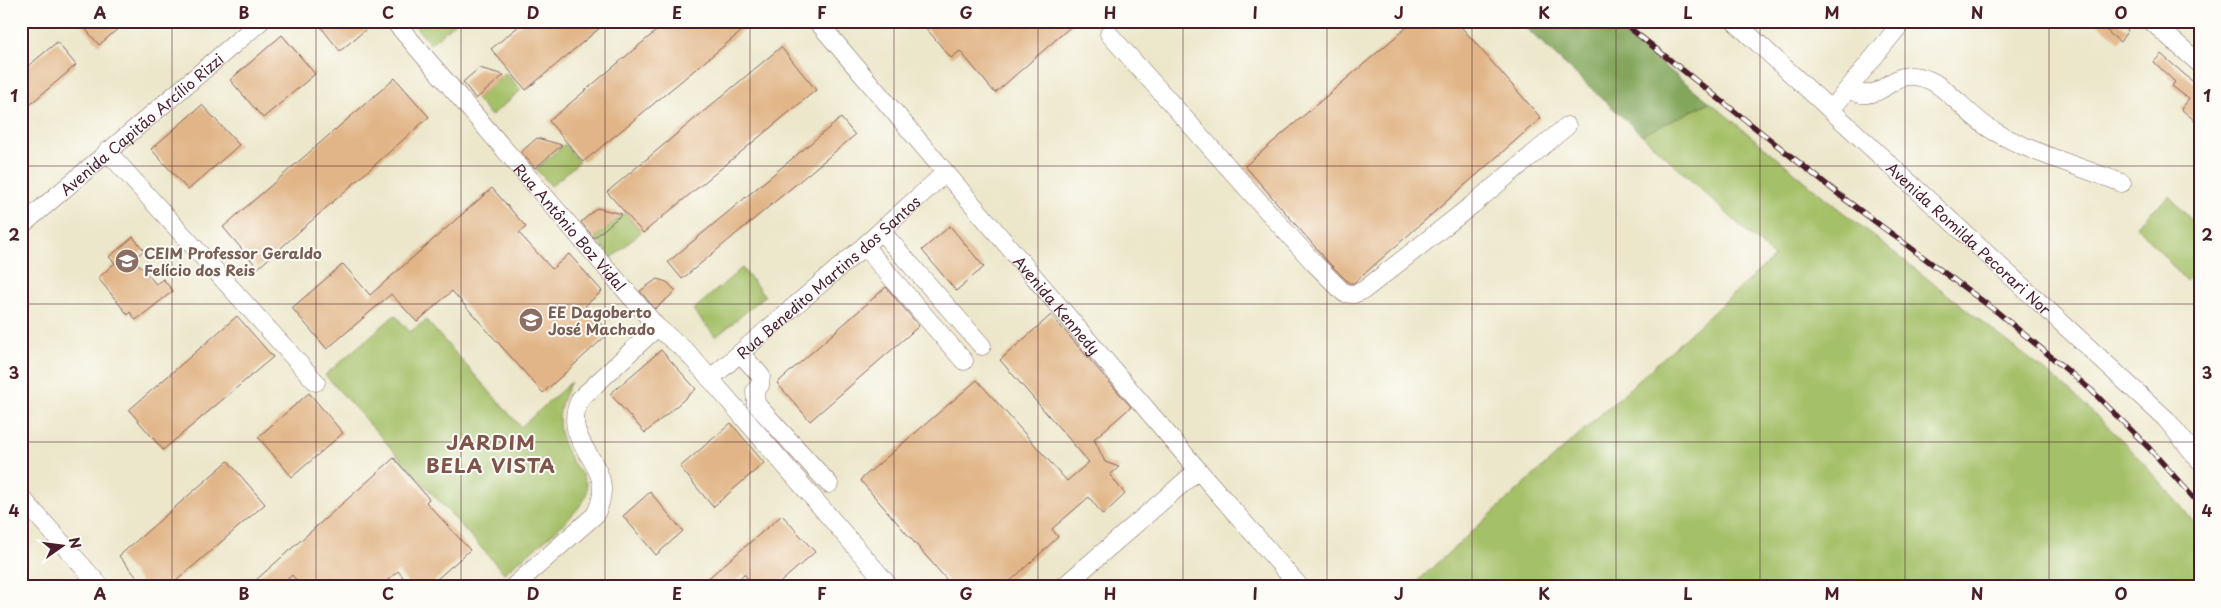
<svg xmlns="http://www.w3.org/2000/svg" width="2221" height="608" font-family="'Playpen Sans',sans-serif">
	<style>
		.green { fill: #a4c067; stroke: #777049 }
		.forest { fill: #83a65c; stroke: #666244 }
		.building { fill: #e1b587 }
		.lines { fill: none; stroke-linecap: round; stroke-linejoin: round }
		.minor-casing { stroke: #836563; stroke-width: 19 }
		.minor { stroke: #fff; stroke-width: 18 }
		.rail-casing { stroke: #4a1f2b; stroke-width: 5.5 }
		.rail { stroke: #fdfcf7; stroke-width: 4; stroke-dasharray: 11; stroke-linecap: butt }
		.grid { fill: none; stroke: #4a1f2b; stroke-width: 1; stroke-opacity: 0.55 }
		.labels { text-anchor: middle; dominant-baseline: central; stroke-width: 4; stroke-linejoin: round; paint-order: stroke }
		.street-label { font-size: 15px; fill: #4a1f2b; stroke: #fdfcf7 }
		.education-label { font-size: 15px; font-weight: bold; fill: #785e54; stroke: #fdfcf7; text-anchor: start }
		.district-label { font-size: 20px; font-weight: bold; letter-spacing: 1px; fill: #7f544b; stroke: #fdfcf7 }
		.neatline { fill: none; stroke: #4a1f2b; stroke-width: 2 }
		.grid-label { font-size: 16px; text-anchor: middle; font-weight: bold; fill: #4a1f2b }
	</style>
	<rect width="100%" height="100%" fill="#fdfcf7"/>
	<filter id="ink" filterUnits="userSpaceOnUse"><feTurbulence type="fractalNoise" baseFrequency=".02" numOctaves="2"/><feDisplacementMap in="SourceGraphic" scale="10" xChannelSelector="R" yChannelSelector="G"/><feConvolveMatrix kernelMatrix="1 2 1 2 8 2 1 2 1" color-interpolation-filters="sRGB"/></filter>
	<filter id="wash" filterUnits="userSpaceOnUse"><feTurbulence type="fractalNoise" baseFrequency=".0096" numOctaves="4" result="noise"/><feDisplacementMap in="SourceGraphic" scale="20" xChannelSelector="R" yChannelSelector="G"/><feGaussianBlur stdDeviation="1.12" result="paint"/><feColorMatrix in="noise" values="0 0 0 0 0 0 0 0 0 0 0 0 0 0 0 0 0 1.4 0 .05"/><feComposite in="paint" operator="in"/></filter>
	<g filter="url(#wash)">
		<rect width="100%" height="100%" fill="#ece7ca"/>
		<path class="green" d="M421 21H457L430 44 415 26Z
			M506 73 521 90 491 116 476 99Z
			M1710 102 1835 206 2069 390 2127 445 2180 505 2200 531V587H1411L1774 257 1642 135Z
			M565 144 579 162 551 186 536 169Z
			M2169 196 2200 229V268L2186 281 2136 225Z
			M625 213 641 232 612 258 595 238Z
			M742 268 765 296 716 337 693 310Z
			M395 315 410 332 426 320 521 427 571 382C555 410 555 432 572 461 579 472 590 480 586 495 581 515 522 558 504 573L325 375Z"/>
		<path class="forest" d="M1518 21H1607L1710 102 1642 135Z"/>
		<g id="blocks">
			<path class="building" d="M79 21H127L99 45Z
				M316 21H376L340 51Z
				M525 21H608L526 90 491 49Z
				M668 21H754L583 162 549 121Z
				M920 21H1077L995 93 960 51 951 58Z
				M1414 21H1456L1541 118 1354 283H1349L1329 263 1245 166Z
				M2095 21H2117L2128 30 2120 42Z
				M282 35 315 74 263 118 230 80Z
				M57 42 76 65 21 112V72Z
				M781 47 816 90 643 233 607 192Z
				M2161 54 2199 87 2200 85V125L2181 109 2189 99 2172 86 2175 82 2154 62Z
				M479 68 504 75 476 99 463 82Z
				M395 78 429 117 258 268 223 227Z
				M202 105 239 145 188 190 151 149Z
				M841 118 855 135 682 279 668 262Z
				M537 138 562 145 535 168 521 152Z
				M492 188 526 227 519 233 552 269 569 254 602 291 585 306 609 333 543 393 452 291 417 322 391 294 327 349 292 308 343 264 370 295Z
				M597 208 622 214 594 238 581 222Z
				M950 226 984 267 956 291 922 250Z
				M133 237 144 250 134 259 156 284 163 279 173 291 136 320 130 312 128 315 98 278 115 263 109 257Z
				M657 279 667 282 676 291 655 309 640 291Z
				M886 287 919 326 810 421 777 383Z
				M1051 315 1131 407 1094 439 1105 462 1119 467 1110 475 1125 494 1103 515 1089 497 1052 529 1058 537 1004 587H953L860 480 977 380 1067 481 1089 462 1000 360Z
				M237 316 273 357 163 450 129 410Z
				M661 350 696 389 645 433 610 394Z
				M309 393 343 433 292 477 258 437Z
				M731 423 764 463 713 507 680 467Z
				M394 458 429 499 426 502 470 550 428 587H411L398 571 380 587H302L292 575 279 587H248Z
				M228 461 265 504 169 587H145L119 556Z
				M650 492 683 531 656 555 623 516Z
				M782 515 815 552 775 587H755L744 574 729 587H698Z"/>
		</g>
	</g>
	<g filter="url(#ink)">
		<use href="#blocks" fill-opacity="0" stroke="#836563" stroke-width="1"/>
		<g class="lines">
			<defs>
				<g id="minor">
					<path id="s1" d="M394 21 657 327 687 352 890 587"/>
					<path id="s2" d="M817 21 1198 470 1300 587"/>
					<path id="s3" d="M1734 21 2166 419 2200 461"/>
					<path d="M2151 21 2200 64"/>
					<path d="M1109 34 1314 263 1344 293 1354 294 1364 290 1472 205 1567 126"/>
					<path d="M1848 89C1852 90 1858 94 1862 94 1888 97 1892 65 1929 80 1948 88 1972 119 1992 130 2029 152 2081 167 2122 183"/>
					<path d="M1831 110 1903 21"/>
					<path d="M107 151 316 382"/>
					<path id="s4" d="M21 226 261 21"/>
					<path d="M881 231 982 346"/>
					<path d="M864 246 964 361"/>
					<path d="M740 353 761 376 760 385 755 391 756 404 829 484"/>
					<path id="s5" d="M710 379 864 246 945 173"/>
					<path d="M21 497 101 587"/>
					<path d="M513 587 595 515C623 462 557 449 580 399L657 327"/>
					<path d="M1063 587 1198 470"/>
				</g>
			</defs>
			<use href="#minor" class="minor-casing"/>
			<use href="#minor" class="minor"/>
			<defs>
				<path id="rail" d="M1621 21 1846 200 1996 311 2091 390 2149 448 2200 505"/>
			</defs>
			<use href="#rail" class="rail-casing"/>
			<use href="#rail" class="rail"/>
		</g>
	</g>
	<path class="grid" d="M172 21V587M316 21V587M461 21V587M605 21V587M750 21V587M894 21V587M1038 21V587M1183 21V587M1327 21V587M1472 21V587M1616 21V587M1760 21V587M1905 21V587M2049 21V587M21 166H2200M21 304H2200M21 442H2200"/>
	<defs>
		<symbol id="school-disc" viewBox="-11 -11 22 22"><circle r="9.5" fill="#8d6e63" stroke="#fdfcf7"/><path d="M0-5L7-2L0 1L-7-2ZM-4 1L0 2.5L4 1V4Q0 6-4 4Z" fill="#fff"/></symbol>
	</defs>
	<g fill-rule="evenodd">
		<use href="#school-disc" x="113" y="247" width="28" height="28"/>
		<use href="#school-disc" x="517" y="306" width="28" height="28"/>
	</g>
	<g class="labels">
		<g class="street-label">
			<text stroke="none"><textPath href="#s4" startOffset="158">Avenida Capitão Arcílio Rizzi</textPath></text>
			<text stroke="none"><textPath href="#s1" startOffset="271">Rua Antônio Boz Vidal</textPath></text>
			<text stroke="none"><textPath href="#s3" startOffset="320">Avenida Romilda Pecorari Nor</textPath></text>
			<text stroke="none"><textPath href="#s5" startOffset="156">Rua Benedito Martins dos Santos</textPath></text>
			<text stroke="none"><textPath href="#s2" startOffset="372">Avenida Kennedy</textPath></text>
		</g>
		<g class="education-label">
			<text x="144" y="252">CEIM Professor Geraldo<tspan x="144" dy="17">Felício dos Reis</tspan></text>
			<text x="548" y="311">EE Dagoberto<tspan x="548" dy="17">José Machado</tspan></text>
		</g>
		<g class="district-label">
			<text x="491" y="442">JARDIM<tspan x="491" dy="23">BELA VISTA</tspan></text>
		</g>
	</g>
	<rect width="2221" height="608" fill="none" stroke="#fdfcf7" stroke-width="55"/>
	<g transform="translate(62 546) rotate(76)" stroke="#fdfcf7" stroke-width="4" paint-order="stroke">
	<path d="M0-4L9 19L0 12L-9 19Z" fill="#4a1f2b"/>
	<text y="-8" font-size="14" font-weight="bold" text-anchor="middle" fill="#4a1f2b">N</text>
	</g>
	<rect x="28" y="28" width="2166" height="552" class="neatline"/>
	<g class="grid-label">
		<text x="100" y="19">A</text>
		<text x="244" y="19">B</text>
		<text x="388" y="19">C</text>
		<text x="533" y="19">D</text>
		<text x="677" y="19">E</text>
		<text x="822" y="19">F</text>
		<text x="966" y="19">G</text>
		<text x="1110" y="19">H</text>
		<text x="1255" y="19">I</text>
		<text x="1399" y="19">J</text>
		<text x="1544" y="19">K</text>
		<text x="1688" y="19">L</text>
		<text x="1832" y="19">M</text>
		<text x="1977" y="19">N</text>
		<text x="2121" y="19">O</text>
		<text x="14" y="102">1</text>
		<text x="2207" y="102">1</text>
		<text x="14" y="241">2</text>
		<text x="2207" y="241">2</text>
		<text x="14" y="379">3</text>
		<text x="2207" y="379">3</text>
		<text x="14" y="517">4</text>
		<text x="2207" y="517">4</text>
		<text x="100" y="600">A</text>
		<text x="244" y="600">B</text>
		<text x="388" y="600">C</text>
		<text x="533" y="600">D</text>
		<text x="677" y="600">E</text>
		<text x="822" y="600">F</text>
		<text x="966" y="600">G</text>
		<text x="1110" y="600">H</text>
		<text x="1255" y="600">I</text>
		<text x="1399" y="600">J</text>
		<text x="1544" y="600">K</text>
		<text x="1688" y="600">L</text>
		<text x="1832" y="600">M</text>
		<text x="1977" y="600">N</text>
		<text x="2121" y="600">O</text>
	</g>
</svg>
